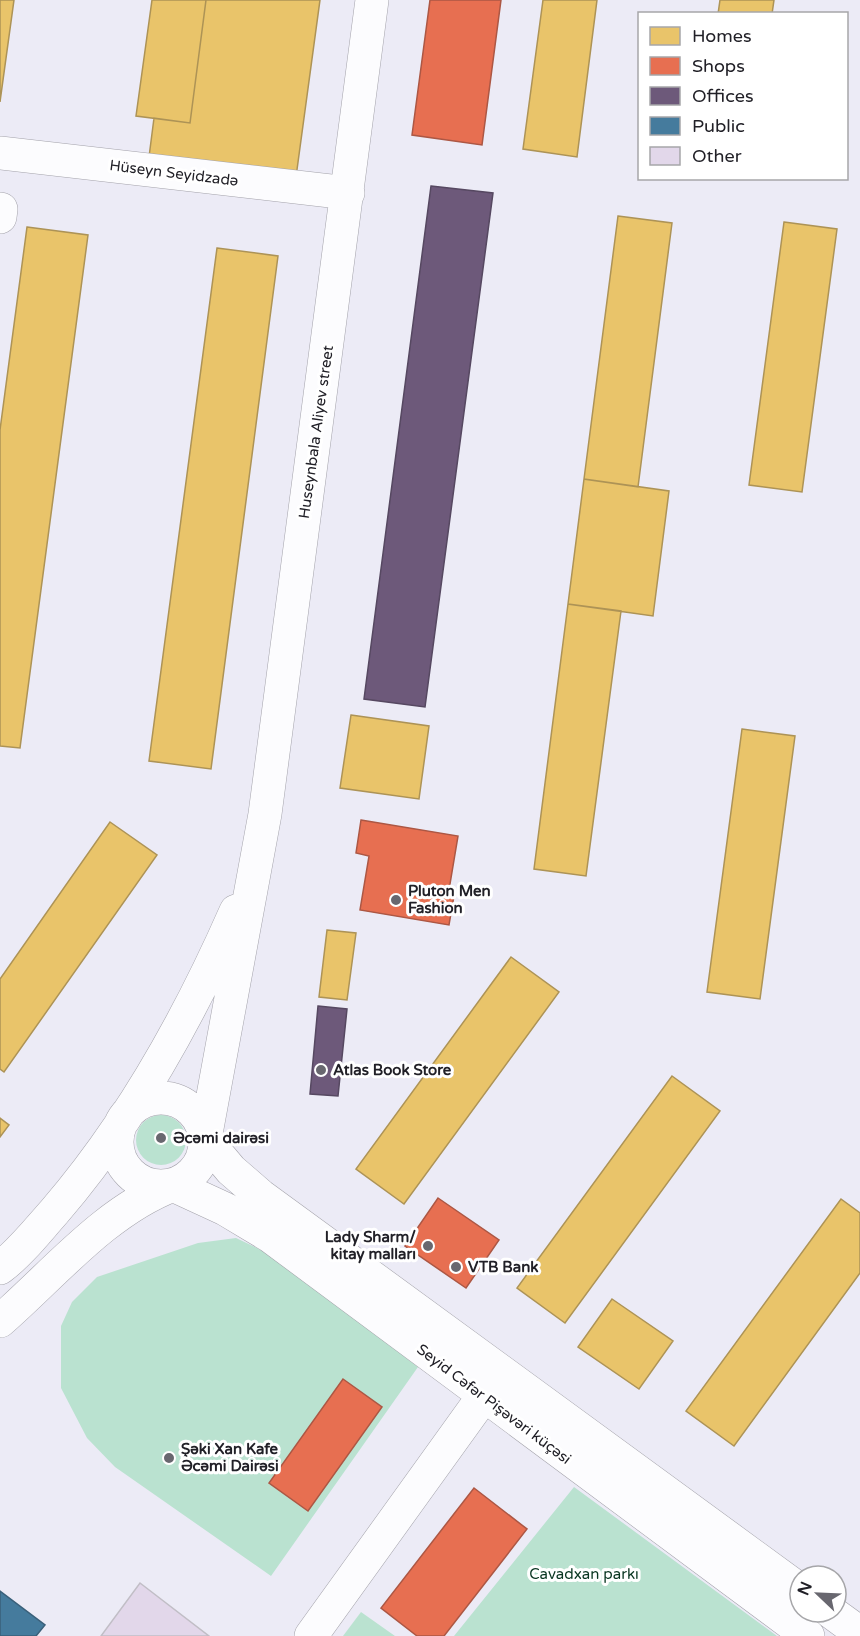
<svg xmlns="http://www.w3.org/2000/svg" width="860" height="1636" font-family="'Varela Round',sans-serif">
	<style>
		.green { fill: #bae2d0 }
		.homes { fill: #e9c46a; stroke: #ad9356; stroke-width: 1.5 }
		.shops { fill: #e76f51; stroke: #ac5744; stroke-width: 1.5 }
		.offices { fill: #6d597a; stroke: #564861; stroke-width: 1.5 }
		.public { fill: #457b9d; stroke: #3a607a; stroke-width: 1.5 }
		.building { fill: #e2d7ea; stroke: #c1bec6; stroke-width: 1.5 }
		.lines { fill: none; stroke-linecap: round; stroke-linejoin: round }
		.minor-casing { stroke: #a3a2aa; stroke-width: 34 }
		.minor { stroke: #fcfcfe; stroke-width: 33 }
		.poi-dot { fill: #68676f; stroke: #fff; stroke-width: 2 }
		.labels { text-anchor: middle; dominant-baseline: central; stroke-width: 6; stroke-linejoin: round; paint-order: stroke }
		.street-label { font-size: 15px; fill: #212027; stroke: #fff }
		.poi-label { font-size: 15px; font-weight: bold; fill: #212027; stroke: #fff; text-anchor: start }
		.park-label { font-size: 15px; fill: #083520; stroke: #fff }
	</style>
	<rect width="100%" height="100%" fill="#ecebf6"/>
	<path class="green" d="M136 1140a25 25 0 1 1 50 0a25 25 0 1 1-50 0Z
		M236 1238 278 1258 418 1367 271 1576 115 1467 87 1438 61 1388V1326L72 1302 97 1277 198 1243Z
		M574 1487 777 1636H454Z
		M361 1612 395 1636H343Z"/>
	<path class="homes" d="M0 0H14L0 102Z
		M152 0H206L190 123 136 116Z
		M206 0H320L296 177 149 157 154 118 190 123Z
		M543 0H597L577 157 523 149Z
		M720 0H774L772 14H718Z
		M618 216 672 223 638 487 584 479Z
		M784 222 837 229 802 492 749 485Z
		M27 227 88 235 20 748 0 746V430Z
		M217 248 278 256 211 769 149 761Z
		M584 479 669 491 653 616 568 604Z
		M568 604 621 611 586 876 534 869Z
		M351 715 429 726 419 799 340 788Z
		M742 729 795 736 760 999 707 992Z
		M110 822 157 855 4 1072 0 1069V979Z
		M327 930 356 933 347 1000 319 997Z
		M511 957 559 992 404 1204 356 1169Z
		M672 1076 720 1111 565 1323 517 1288Z
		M0 1118 9 1125 0 1137Z
		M841 1199 860 1213V1273L734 1446 686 1411Z
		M612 1299 673 1341 639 1389 578 1347Z"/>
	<path class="shops" d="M430 0H501L482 145 412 135Z
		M361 820 458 836 449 890H455L449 925 360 910 369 856 356 853Z
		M438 1198 499 1240 466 1288 405 1246Z
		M343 1379 382 1407 308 1511 269 1483Z
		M474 1488 527 1529 444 1636H417L381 1608Z"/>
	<path class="offices" d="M431 186 493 193 425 707 364 699Z
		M318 1006 347 1009 338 1096 310 1094Z"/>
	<path class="public" d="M0 1591 45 1625 36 1636H0Z"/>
	<path class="building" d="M140 1583 209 1636H101Z"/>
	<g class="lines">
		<defs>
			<path id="minor" d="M372 0 265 814 205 1139 231 1170 261 1196 800 1590
				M0 153 348 193
				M0 217 1 209
				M117 1142a44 44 0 1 1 88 0a44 44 0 1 1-88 0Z
				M0 1268C21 1252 37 1231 54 1212 130 1124 189 1018 236 911
				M0 1321C54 1274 105 1211 173 1185L225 1209 270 1236 808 1636
				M831 1612 860 1633
				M311 1636 483 1397"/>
		</defs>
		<use href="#minor" class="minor-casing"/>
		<use href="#minor" class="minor"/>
	</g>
	<g class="poi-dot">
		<circle cx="396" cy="900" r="6"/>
		<circle cx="321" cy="1070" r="6"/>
		<circle cx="161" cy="1138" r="6"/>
		<circle cx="428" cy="1246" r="6"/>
		<circle cx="456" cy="1267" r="6"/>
		<circle cx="169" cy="1458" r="6"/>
	</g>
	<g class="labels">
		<g class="street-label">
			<text transform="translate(174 173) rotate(7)">Hüseyn Seyidzadə</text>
			<text transform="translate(316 432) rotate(-82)">Huseynbala Aliyev street</text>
			<text transform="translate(494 1404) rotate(37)">Seyid Cəfər Pişəvəri küçəsi</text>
		</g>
		<g class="poi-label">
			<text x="408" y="891">Pluton Men<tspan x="408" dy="17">Fashion</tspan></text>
			<text x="333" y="1070">Atlas Book Store</text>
			<text x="173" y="1138">Əcəmi dairəsi</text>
			<text x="416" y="1237" text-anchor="end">Lady Sharm/<tspan x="416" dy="17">kitay malları</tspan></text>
			<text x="468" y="1267">VTB Bank</text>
			<text x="181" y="1449">Şəki Xan Kafe<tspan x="181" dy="17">Əcəmi Dairəsi</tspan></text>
		</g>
		<g class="park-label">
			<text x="584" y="1574">Cavadxan parkı</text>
		</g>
	</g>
	<rect x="638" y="12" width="210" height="168" fill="#ffffff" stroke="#a6a6a9" stroke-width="1.5"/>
	<rect x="650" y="27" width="30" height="18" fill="#e9c46a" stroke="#a6a6a9" stroke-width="1.5"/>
	<text x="692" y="42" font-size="18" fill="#212027">Homes</text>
	<rect x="650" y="57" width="30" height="18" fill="#e76f51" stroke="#a6a6a9" stroke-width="1.5"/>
	<text x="692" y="72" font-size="18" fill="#212027">Shops</text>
	<rect x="650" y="87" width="30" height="18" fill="#6d597a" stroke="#a6a6a9" stroke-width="1.5"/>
	<text x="692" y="102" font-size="18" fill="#212027">Offices</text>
	<rect x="650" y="117" width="30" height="18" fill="#457b9d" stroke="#a6a6a9" stroke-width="1.5"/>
	<text x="692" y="132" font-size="18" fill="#212027">Public</text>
	<rect x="650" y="147" width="30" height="18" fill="#e2d7ea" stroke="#a6a6a9" stroke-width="1.5"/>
	<text x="692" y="162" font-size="18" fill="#212027">Other</text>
	<g transform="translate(818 1594) rotate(293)"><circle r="28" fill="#ffffff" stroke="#a6a6a9" stroke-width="1.5"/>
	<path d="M0-4.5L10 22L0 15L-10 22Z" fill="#68676f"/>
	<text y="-9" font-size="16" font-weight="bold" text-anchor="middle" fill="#212027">N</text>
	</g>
</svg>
